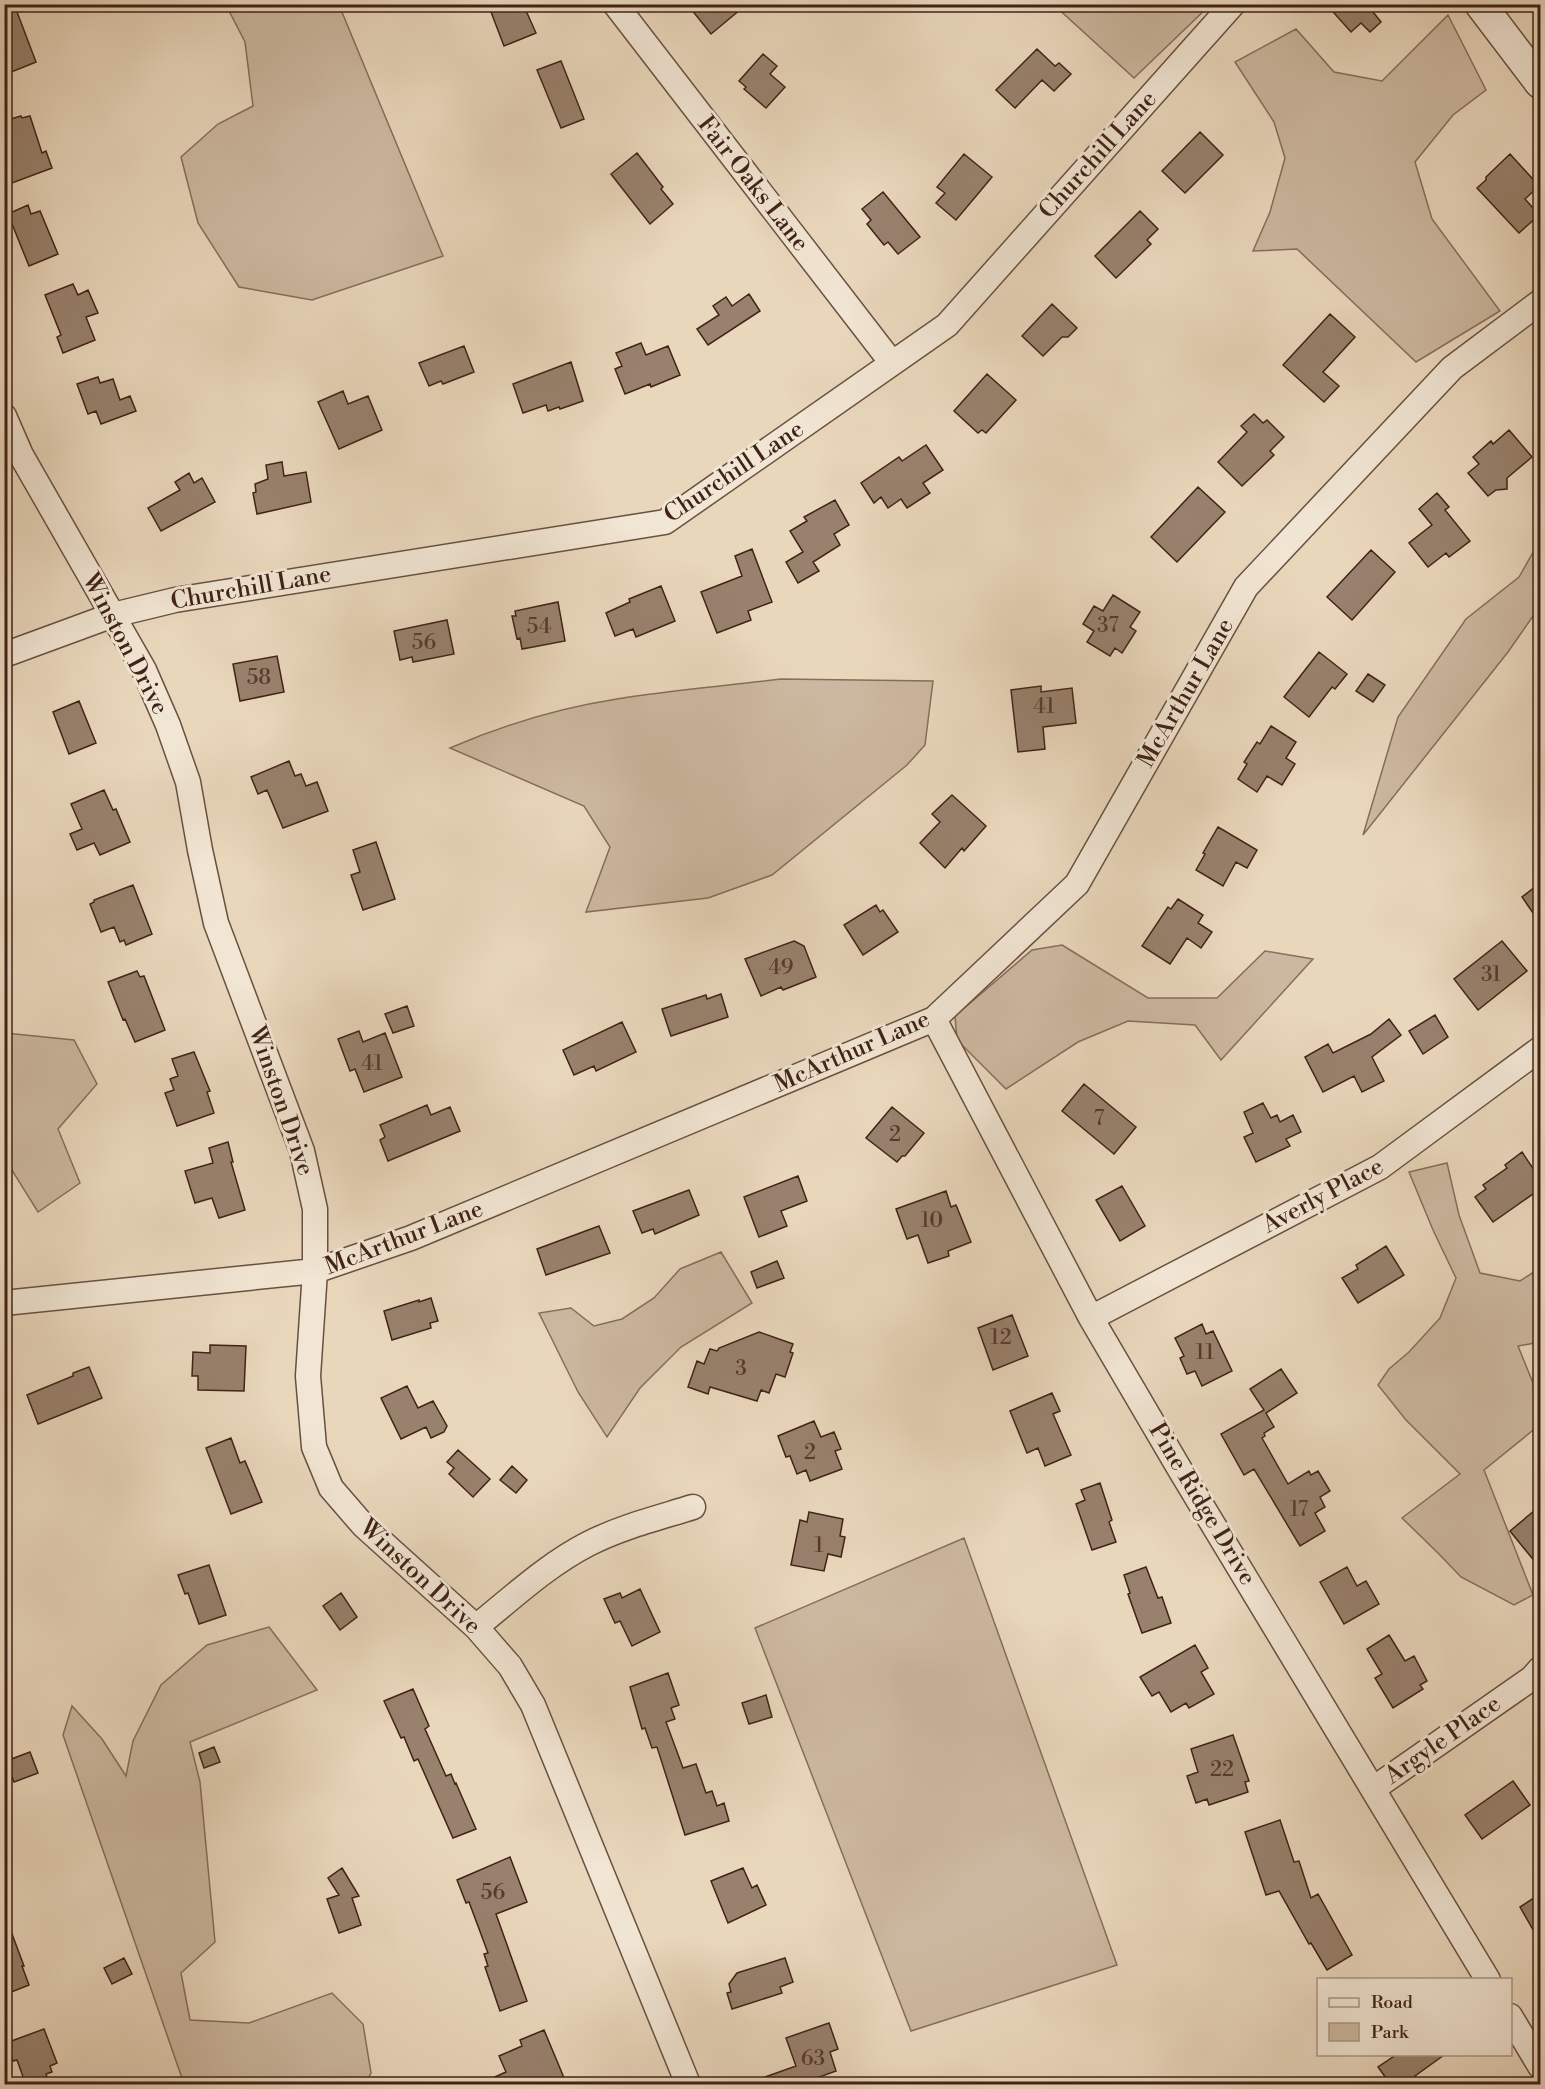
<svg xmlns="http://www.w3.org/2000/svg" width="1545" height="2089" font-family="'Libre Bodoni',serif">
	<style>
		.green { fill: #ccb8a0; stroke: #866e5c; stroke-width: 1.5 }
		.building { fill: #98816d; stroke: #402318; stroke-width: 1.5 }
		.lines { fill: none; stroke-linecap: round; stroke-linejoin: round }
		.minor-casing { stroke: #6a5041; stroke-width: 27 }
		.tertiary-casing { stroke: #6a5041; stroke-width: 33 }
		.minor { stroke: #f1e5d3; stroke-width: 24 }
		.tertiary { stroke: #f1e5d3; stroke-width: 30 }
		.labels { text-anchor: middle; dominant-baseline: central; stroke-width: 6; stroke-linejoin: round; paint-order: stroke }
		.number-label { font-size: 21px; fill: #563a2d }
		.street-label { font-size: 24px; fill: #402318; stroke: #f1e5d3 }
	</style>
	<rect width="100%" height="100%" fill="#e9d7bc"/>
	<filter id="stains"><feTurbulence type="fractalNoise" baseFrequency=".00333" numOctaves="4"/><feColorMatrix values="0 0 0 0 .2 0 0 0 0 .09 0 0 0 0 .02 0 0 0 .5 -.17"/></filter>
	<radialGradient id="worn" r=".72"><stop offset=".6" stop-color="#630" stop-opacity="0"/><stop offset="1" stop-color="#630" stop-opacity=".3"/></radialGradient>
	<path class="green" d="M226 5H339L443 256 312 300 239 287 198 223 181 157 218 124 253 106 245 42Z
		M1054 5H1210L1134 78Z
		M1448 15 1486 90 1453 115 1415 162 1432 219 1500 311 1416 362 1297 249 1253 251 1270 212 1285 158 1274 122 1235 62 1296 29 1334 72 1382 81Z
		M1540 540V606L1508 652 1363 835 1398 717 1466 619 1519 577Z
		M781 679 933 681 925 745 907 765 772 875 708 898 586 912 610 847 584 806 450 748C503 725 559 708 617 699 671 690 726 686 781 679Z
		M1062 945 1148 998H1217L1265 951 1313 959 1221 1060 1195 1025 1128 1021 1078 1042 1006 1089 957 1040 955 1016 1032 950Z
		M5 1033 74 1040 97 1084 58 1129 80 1183 38 1212 5 1159Z
		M1447 1163 1459 1215 1480 1273 1520 1281 1540 1268V1342L1518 1346 1533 1383 1537 1427 1484 1470 1533 1595 1514 1605 1461 1577 1438 1553 1402 1518 1460 1474 1406 1420 1378 1385 1389 1369 1409 1352 1440 1318 1456 1278 1433 1230 1409 1172Z
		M721 1252 752 1303 681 1347 640 1388 607 1437 578 1392 539 1313 571 1308 594 1326 622 1319 654 1298 680 1269Z
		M964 1538 1117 1965 911 2031 755 1628Z
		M269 1627 317 1690 190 1742 200 1782 215 1942 181 1973 190 2020 249 2023 332 1993 363 2024 371 2073 365 2084H184L63 1735 72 1706 102 1739 126 1776 133 1741 161 1685 207 1645Z"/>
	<path class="building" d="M4 4H14L36 62 4 75Z
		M488 4H523L536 33 504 46Z
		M687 4H747L711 34Z
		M1326 4H1381L1373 12 1381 22 1370 32 1361 23 1351 32Z
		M1037 49 1055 66 1059 63 1071 74 1054 91 1042 80 1015 108 996 90Z
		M763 54 777 66 770 74 785 87 766 108 744 89 746 87 739 81Z
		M561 61 584 119 561 128 537 70Z
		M21 116 22 118 30 116 42 153 46 151 52 168 4 186V121Z
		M1200 132 1223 155 1185 193 1162 171Z
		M637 153 663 187 661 189 673 204 650 224 611 174Z
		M964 154 992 177 956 220 936 203 945 193 937 187Z
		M1510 154 1539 186 1525 199 1539 215 1519 233 1477 188 1486 180V177Z
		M883 192 920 237 898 254 888 242 884 245 867 224 871 220 862 209Z
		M28 205 31 214 40 211 58 254 29 266 8 214Z
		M1140 211 1158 229 1147 240 1151 244 1116 278 1095 256Z
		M73 284 78 295 88 290 98 313 86 317 95 340 63 353 57 337 61 335 45 295Z
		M749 294 760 311 708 345 697 329 719 315 713 306 726 297 732 306Z
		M1052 304 1077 328 1068 337H1062L1043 356 1022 336Z
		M1330 314 1355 337 1323 372 1339 386 1324 402 1283 365Z
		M641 343 646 355 668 346 680 375 651 387 650 384 625 394 615 369 622 366 616 353Z
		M464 346 474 372 443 384 441 381 429 386 419 363Z
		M571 362 583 401 560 409 559 407 548 411 546 405 523 413 513 384Z
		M987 374 1016 400 986 433 982 430 978 433 954 411Z
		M98 377 100 383 113 379 120 400 130 396 136 411 101 424 96 411 88 414 77 384Z
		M343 391 348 404 368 396 382 430 339 449 318 402Z
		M1254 414 1263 423 1267 420 1284 437 1270 451 1274 455 1242 486 1218 462 1247 432 1241 426Z
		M1509 430 1532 457 1507 478V489L1496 490 1488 496 1468 473 1479 464 1473 457 1491 441 1493 444Z
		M926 445 943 470 923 483 930 493 907 508 901 499 888 508 881 497 874 503 861 483 899 457 902 461Z
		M282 462 284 476 306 472 311 502 257 514 253 493 256 492 255 484 268 479 266 465Z
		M189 473 194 483 202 478 215 502 161 531 148 508 180 490 175 482Z
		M1198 487 1225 512 1177 562 1151 537Z
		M1437 493 1449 507 1445 510 1470 541 1449 557 1446 553 1428 567 1409 543 1432 525 1419 509Z
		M835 500 849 525 834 534 840 545 813 562 819 571 798 583 786 562 803 552 790 531 807 521 804 517Z
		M752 549 772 602 748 611 751 620 717 633 701 592 742 576 735 556Z
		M1371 550 1395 572 1352 620 1327 597Z
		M661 586 675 621 636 637 633 629 615 636 606 613 630 602 629 599Z
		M1113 595 1140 612 1130 627 1136 631 1122 653 1115 648 1110 656 1087 642 1094 631 1083 624 1094 606 1103 611Z
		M558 602 565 641 522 649 520 638 517 639 512 616H516L515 611Z
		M447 620 454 654 413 662 412 657 400 660 394 631Z
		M1319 652 1347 674 1335 689 1332 687 1309 717 1284 697Z
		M277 656 284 692 240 701 233 664Z
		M1368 674 1385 685 1373 702 1356 691Z
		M1041 686V692L1072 688 1076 723 1043 727 1045 749 1018 752 1011 690Z
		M79 701 96 743 69 754 53 712Z
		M1271 726 1296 742 1286 758 1295 764 1282 785 1267 776 1257 792 1238 779 1247 764 1244 762 1257 742 1260 744Z
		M289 761 295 776 301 774 306 786 317 782 328 811 283 828 267 790 258 794 251 777Z
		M104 790 113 810 116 809 130 842 100 855 94 843 77 850 70 834 82 829 71 804Z
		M952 795 986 826 964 851 962 848 945 868 920 843 940 822 932 814Z
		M1218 827 1257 850 1247 868 1236 862 1223 886 1196 870 1205 854 1203 853Z
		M376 842 395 899 363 910 351 875 360 872 353 850Z
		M1540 883V923L1522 897Z
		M133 885 152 934 126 945 124 940 120 942 114 927 101 932 90 904 94 902V900Z
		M1178 899 1203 915 1198 923 1212 932 1201 948 1187 938 1170 964 1142 946 1168 907 1171 909Z
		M876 905 880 912 883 910 898 932 863 955 844 925Z
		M794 941 804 946 816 977 783 990 781 987 761 996 745 959Z
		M1502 941 1527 971 1478 1010 1454 979Z
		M137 971 140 977 144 976 165 1030 135 1042 125 1019 123 1020 108 982Z
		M721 994 728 1017 671 1036 662 1009 706 995 707 999Z
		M407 1006 414 1026 393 1033 385 1014Z
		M1435 1015 1448 1037 1423 1054 1409 1031Z
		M1389 1019 1401 1035 1372 1057 1384 1081 1362 1092 1354 1076 1323 1092 1305 1057 1328 1044 1333 1053 1371 1034Z
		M622 1022 636 1052 596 1071 594 1066 574 1075 563 1050Z
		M359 1031 363 1042 385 1033 402 1077 364 1092 355 1069 350 1071 338 1039Z
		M194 1052 210 1091 207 1092 214 1113 177 1126 165 1093 174 1090 170 1079 178 1076 172 1059Z
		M1084 1084 1136 1127 1114 1154 1062 1111Z
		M1263 1103 1271 1118 1277 1115 1280 1122 1293 1115 1301 1132 1286 1139 1290 1146 1256 1162 1244 1137 1253 1133 1244 1112Z
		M427 1105 431 1115 450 1107 460 1131 388 1161 380 1140 385 1137 380 1125Z
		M892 1107 924 1133 905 1156H902L897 1162 866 1138Z
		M228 1142 233 1162H231L245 1210 219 1218 212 1198 195 1203 185 1171 213 1163 209 1148Z
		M1522 1152 1540 1179V1189L1493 1222 1475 1197 1486 1189 1483 1185 1507 1168 1505 1165Z
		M798 1176 807 1201 781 1211 787 1226 759 1237 744 1197Z
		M1122 1186 1145 1226 1120 1241 1096 1200Z
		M689 1190 699 1215 655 1234 653 1229 642 1233 633 1211Z
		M946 1191 951 1207 956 1205 971 1242 948 1251 949 1256 928 1263 918 1235 907 1239 896 1209Z
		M599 1226 610 1253 546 1275 537 1249Z
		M1386 1246 1404 1275 1358 1303 1342 1278 1358 1269 1356 1265Z
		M777 1261 784 1278 757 1288 751 1272Z
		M431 1298 438 1321 430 1323 431 1328 392 1340 384 1311 419 1300V1302Z
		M1012 1315 1028 1356 993 1370 978 1328Z
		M1202 1324 1206 1334 1213 1331 1232 1371 1202 1386 1195 1371 1187 1374 1180 1358 1184 1356 1175 1338Z
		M759 1332 793 1344 790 1352 793 1353 785 1377 776 1374 769 1393 761 1390 757 1401 710 1387 708 1394 688 1387 697 1361 704 1364 710 1349 717 1351 719 1348Z
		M210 1345 246 1346 244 1391 198 1390V1376H192L193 1352 210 1353Z
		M89 1367 102 1398 38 1424 27 1395 73 1376V1373Z
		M1281 1369 1297 1393 1266 1413 1274 1427 1264 1433 1265 1436 1262 1438 1288 1484 1309 1471 1311 1475 1318 1471 1330 1491 1320 1497 1325 1507 1315 1513 1325 1531 1300 1546 1254 1469 1244 1475 1221 1434 1264 1410 1250 1389Z
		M407 1386 418 1408 433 1401 447 1426 444 1432 431 1438 426 1427 401 1439 381 1398Z
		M1052 1393 1060 1411 1053 1414 1071 1455 1045 1466 1038 1448 1027 1453 1010 1411Z
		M814 1421 821 1437 834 1432 841 1449 835 1451 842 1469 810 1481 806 1470 797 1474 790 1456 786 1457 778 1436Z
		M231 1438 240 1463 245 1461 262 1502 231 1514 206 1448Z
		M458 1450 490 1479 473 1497 449 1474 454 1468 447 1462Z
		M512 1466 527 1480 516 1493 500 1480Z
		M1100 1483 1112 1520 1109 1522 1116 1542 1092 1550 1076 1504 1085 1500 1081 1490Z
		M1540 1506V1568L1510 1531Z
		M809 1512 843 1519 840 1536 845 1537 841 1557 828 1554 824 1571 791 1565 800 1520 807 1522Z
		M209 1565 226 1615 199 1624 188 1593 185 1594 178 1575Z
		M1146 1567 1158 1598 1162 1597 1171 1623 1142 1633 1128 1594 1130 1593 1124 1575Z
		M1347 1567 1357 1586 1366 1581 1379 1604 1344 1624 1320 1582Z
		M640 1589 660 1632 632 1646 620 1621 615 1623 604 1599 620 1593 622 1598Z
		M341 1593 357 1617 340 1630 323 1606Z
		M1389 1635 1405 1661 1414 1656 1427 1681 1420 1685 1423 1689 1393 1708 1375 1678 1382 1674 1367 1649Z
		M1195 1645 1208 1668 1201 1672 1214 1694 1189 1708 1186 1703 1171 1712 1159 1692 1152 1696 1140 1677Z
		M668 1673 679 1705 671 1708 675 1719 666 1722 683 1768 696 1764 706 1793 712 1791 717 1806 724 1803 729 1821 685 1835 657 1747 652 1748 645 1728 642 1729 630 1687Z
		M413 1689 429 1726 425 1729 446 1776 451 1774 455 1784 456 1783 476 1829 453 1838 418 1759 414 1761 404 1737 401 1738 384 1701Z
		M766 1695 772 1717 749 1724 742 1703Z
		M1233 1735 1249 1781 1245 1782 1248 1792 1209 1805 1207 1799 1196 1803 1187 1776 1198 1772 1191 1749Z
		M214 1747 220 1762 204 1768 199 1753Z
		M30 1752 38 1773 14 1782 6 1761Z
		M1513 1781 1530 1805 1482 1839 1465 1815Z
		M1280 1820 1294 1862 1299 1861 1311 1898 1318 1894 1352 1955 1327 1970 1311 1943 1309 1944 1279 1891 1266 1895 1245 1832Z
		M510 1857 527 1902 496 1914 527 2001 500 2011 485 1967 488 1966 484 1954 488 1953 469 1902 466 1903 457 1880Z
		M342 1868 359 1896 352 1898 361 1925 339 1933 327 1899 339 1895 328 1878Z
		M743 1868 752 1888 757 1885 766 1905 728 1923 711 1881Z
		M1540 1894V1942L1520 1907Z
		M4 1918H6L24 1966H22L29 1985 4 1995Z
		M124 1958 132 1974 112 1984 104 1968Z
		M785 1958 793 1982 780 1987 782 1993 732 2009 727 1993 731 1992 729 1984 737 1973Z
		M829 2023 838 2049 830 2052 836 2071 797 2085H751V2082L796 2066 786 2038Z
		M44 2029 57 2063 50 2066 52 2072 46 2074 50 2085H26L17 2060 13 2061 6 2043Z
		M544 2030 567 2085H477L506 2072 499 2056 522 2046 520 2040Z
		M1396 2055H1444L1415 2076 1421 2085H1391L1378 2067Z"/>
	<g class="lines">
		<defs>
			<path id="minor" d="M615 4 892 363
				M4 416 21 455 144 670 168 725 188 782 200 850 216 923 302 1151 315 1209V1271L308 1376 314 1447 331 1488 363 1525 476 1627 510 1666 533 1705 688 2084
				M4 655 113 615 175 600 665 522 947 325 1233 4
				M934 1019 1091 1318 1179 1468 1488 1980
				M4 1303 315 1271 411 1238 934 1019 1077 884 1246 587 1452 368 1540 302
				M1091 1318 1380 1167 1540 1049
				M476 1627C512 1598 547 1565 588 1544 621 1527 658 1518 693 1507
				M1373 1789 1532 1678 1540 1669
				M1510 2016 1540 2066"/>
			<path id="tertiary" d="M1480 4 1540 83"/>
		</defs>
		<use href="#minor" class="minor-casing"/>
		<use href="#tertiary" class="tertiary-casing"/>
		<use href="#minor" class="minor"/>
		<use href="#tertiary" class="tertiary"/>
	</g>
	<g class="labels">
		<g class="number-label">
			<text x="1108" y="626">37</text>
			<text x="539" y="627">54</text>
			<text x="424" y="643">56</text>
			<text x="259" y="678">58</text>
			<text x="1044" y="707">41</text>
			<text x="781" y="968">49</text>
			<text x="1491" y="975">31</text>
			<text x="372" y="1064">41</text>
			<text x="1099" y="1119">7</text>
			<text x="895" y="1135">2</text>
			<text x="932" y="1221">10</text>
			<text x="1001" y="1338">12</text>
			<text x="1205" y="1353">11</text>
			<text x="741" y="1369">3</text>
			<text x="810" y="1453">2</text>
			<text x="1299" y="1510">17</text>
			<text x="819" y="1546">1</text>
			<text x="1222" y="1770">22</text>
			<text x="493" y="1893">56</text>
			<text x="813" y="2059">63</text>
		</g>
		<g class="street-label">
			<text transform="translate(1098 155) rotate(-48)">Churchill Lane</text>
			<text transform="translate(753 184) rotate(52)">Fair Oaks Lane</text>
			<text transform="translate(734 472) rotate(-34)">Churchill Lane</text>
			<text transform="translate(251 588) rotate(-10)">Churchill Lane</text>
			<text transform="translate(125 644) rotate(62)">Winston Drive</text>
			<text transform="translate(1186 693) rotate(-60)">McArthur Lane</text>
			<text transform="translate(852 1052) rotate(-24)">McArthur Lane</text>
			<text transform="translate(281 1101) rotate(71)">Winston Drive</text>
			<text transform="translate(1323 1196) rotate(-28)">Averly Place</text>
			<text transform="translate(404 1238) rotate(-21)">McArthur Lane</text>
			<text transform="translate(1202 1504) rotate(59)">Pine Ridge Drive</text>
			<text transform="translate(420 1577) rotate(43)">Winston Drive</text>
			<text transform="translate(1443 1740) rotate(-35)">Argyle Place</text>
		</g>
	</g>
	<rect width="1545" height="2089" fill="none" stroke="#e9d7bc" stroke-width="24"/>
	<rect x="6" y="6" width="1533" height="2077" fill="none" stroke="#402318" stroke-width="3"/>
	<rect x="12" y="12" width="1521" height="2065" fill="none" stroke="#402318" stroke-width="1.5"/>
	<rect x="1317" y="1978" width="195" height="78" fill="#f1e5d3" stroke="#aa9788" stroke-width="1.5"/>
	<rect x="1329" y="1998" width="30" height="9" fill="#f1e5d3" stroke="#aa9788" stroke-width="1.5"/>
	<text x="1371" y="2008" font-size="18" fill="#402318">Road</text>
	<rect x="1329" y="2023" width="30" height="18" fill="#ccb8a0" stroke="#aa9788" stroke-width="1.5"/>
	<text x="1371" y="2038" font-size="18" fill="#402318">Park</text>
	<rect width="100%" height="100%" filter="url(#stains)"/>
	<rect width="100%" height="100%" fill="url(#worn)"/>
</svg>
